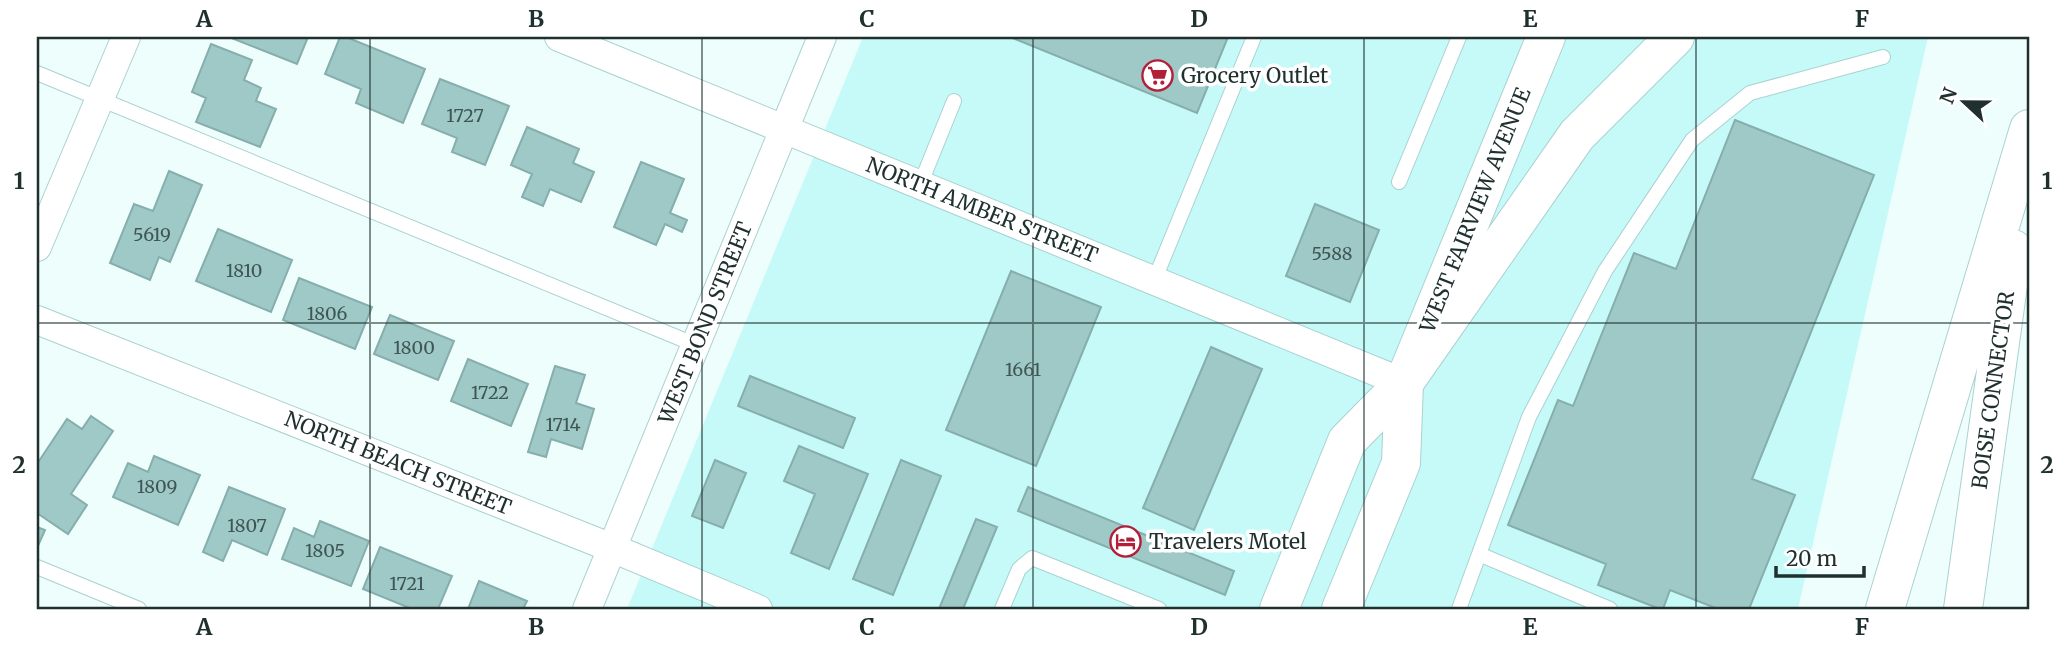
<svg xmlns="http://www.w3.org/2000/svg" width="2066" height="646" font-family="Merriweather,serif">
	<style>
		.built { fill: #c5faf8 }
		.building { fill: #9fc9c6; stroke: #85aeac; stroke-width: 2 }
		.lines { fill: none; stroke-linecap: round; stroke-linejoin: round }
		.service-casing { stroke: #a9d2d0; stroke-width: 16 }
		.minor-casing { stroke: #a9d2d0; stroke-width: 30 }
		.secondary-casing { stroke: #a9d2d0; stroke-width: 40 }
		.motorway-casing { stroke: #a9d2d0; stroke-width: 40 }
		.service { stroke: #fff; stroke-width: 14 }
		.minor { stroke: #fff; stroke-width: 28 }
		.secondary { stroke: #fff; stroke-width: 38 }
		.motorway { stroke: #fff; stroke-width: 38 }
		.grid { fill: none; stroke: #1f302f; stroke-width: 2; stroke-opacity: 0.55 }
		.labels { text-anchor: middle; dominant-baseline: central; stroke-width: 7; stroke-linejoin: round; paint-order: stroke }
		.number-label { font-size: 18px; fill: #3f5655 }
		.poi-label { font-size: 21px; fill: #1f302f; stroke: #fff; text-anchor: start }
		.street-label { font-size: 21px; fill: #1f302f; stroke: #fff }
		.neatline { fill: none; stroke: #1f302f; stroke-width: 2.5 }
		.grid-label { font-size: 23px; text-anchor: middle; font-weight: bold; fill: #1f302f }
	</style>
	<rect width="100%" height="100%" fill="#eefefd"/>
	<path class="built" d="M863 37H1928L1798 609H627Z"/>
	<path class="building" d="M229 37H308L297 64Z
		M340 37H346L425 69 403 123 356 103 361 89 325 74Z
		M1010 37H1228L1197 113Z
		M211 44 252 60 244 80 261 88 256 101 276 109 260 147 196 122 206 98 192 92Z
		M440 79 509 106 485 165 452 152 457 138 422 124Z
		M1735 120 1874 175 1752 479 1795 495 1749 609H1718L1670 590 1663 609H1660L1598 585 1606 564 1508 525 1558 400 1573 406 1634 253 1676 269Z
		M527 127 579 149 573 163 594 172 581 202 550 189 543 206 522 197 532 174 511 165Z
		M641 162 684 179 670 213 687 220 682 232 665 224 656 245 614 227Z
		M169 171 202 185 170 262 159 257 150 280 110 263 134 204 153 211Z
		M1315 204 1379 230 1350 302 1286 276Z
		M218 229 292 260 271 312 196 281Z
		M1011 271 1101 307 1036 466 946 430Z
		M299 278 372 307 355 349 283 320Z
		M390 315 454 341 438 380 374 354Z
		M1211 347 1262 369 1194 530 1143 508Z
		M468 359 528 384 511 426 451 401Z
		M555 366 585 375 576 403 594 409 582 449 551 439 546 457 528 452Z
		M750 376 855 418 843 448 738 406Z
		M91 416 113 431 71 494 87 505 68 534 37 513V464L67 419 82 429Z
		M799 446 868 474 829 569 791 553 815 494 784 481Z
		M154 456 200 475 178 525 113 497 128 463 148 472Z
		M715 460 746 473 723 528 692 516Z
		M901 460 941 476 893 595 853 579Z
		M229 487 285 509 267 555 232 540 223 561 203 552Z
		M1028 487 1234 571 1225 595 1018 511Z
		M976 519 997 527 963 609H939Z
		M320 521 369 541 351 586 282 559 294 528 314 537Z
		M37 527 45 530 37 548Z
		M380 547 452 576 438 609H412L363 589Z
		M479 581 527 601 523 609H468Z"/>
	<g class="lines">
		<defs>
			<path id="service" d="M37 73 696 345
				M1399 182 1459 37
				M920 185 954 101
				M1154 281 1254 37
				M1481 555 1610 609
				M37 567 139 609
				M1002 609 1019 569 1032 558 1159 609
				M1459 609 1529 417 1605 271 1692 140 1750 93 1883 57"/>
			<path id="minor" d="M559 37 1404 383
				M37 247 126 37
				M37 320 612 548 758 609
				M587 609 822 37"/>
			<path id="secondary" d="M1279 609 1347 441 1404 383
				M1341 609 1401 463 1404 383 1546 37"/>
			<path id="motorway" d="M1404 383 1577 135 1675 37
				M1885 609 2029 129
				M1963 609 2013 249"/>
		</defs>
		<use href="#service" class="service-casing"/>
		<use href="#minor" class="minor-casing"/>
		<use href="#secondary" class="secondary-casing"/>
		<use href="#motorway" class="motorway-casing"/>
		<use href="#service" class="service"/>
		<use href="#minor" class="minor"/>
		<use href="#secondary" class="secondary"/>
		<use href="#motorway" class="motorway"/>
	</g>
	<path class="grid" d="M370 37V609M702 37V609M1033 37V609M1364 37V609M1696 37V609M37 323H2029"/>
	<defs>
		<symbol id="supermarket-ring" viewBox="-11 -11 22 22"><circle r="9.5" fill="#fff" stroke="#b21f39" stroke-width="1.5"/><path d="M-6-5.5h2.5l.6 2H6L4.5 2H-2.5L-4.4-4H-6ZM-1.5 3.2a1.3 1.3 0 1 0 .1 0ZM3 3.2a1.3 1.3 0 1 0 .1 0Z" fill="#b21f39"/></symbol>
		<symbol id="hotel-ring" viewBox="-11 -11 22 22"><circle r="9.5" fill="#fff" stroke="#b21f39" stroke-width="1.5"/><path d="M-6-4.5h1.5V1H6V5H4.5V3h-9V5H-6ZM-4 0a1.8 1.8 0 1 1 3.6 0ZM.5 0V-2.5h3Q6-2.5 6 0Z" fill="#b21f39"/></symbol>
	</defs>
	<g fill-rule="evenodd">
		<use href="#supermarket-ring" x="1140" y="58" width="35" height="35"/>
		<use href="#hotel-ring" x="1108" y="524" width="35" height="35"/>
	</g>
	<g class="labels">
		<g class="number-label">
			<text x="465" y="115">1727</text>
			<text x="152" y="234">5619</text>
			<text x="1332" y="253">5588</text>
			<text x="244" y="270">1810</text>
			<text x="327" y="313">1806</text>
			<text x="414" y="347">1800</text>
			<text x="1023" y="369">1661</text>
			<text x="490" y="392">1722</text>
			<text x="563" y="424">1714</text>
			<text x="157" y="486">1809</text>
			<text x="247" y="525">1807</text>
			<text x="325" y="550">1805</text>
			<text x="407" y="583">1721</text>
		</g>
		<g class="poi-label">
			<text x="1181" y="75">Grocery Outlet</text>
			<text x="1149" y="541">Travelers Motel</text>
		</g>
		<g class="street-label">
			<text transform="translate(982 210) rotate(22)">NORTH AMBER STREET</text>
			<text transform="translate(1475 210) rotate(-68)">WEST FAIRVIEW AVENUE</text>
			<text transform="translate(705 323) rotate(-68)">WEST BOND STREET</text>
			<text transform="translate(1993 390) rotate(-82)">BOISE CONNECTOR</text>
			<text transform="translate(398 463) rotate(22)">NORTH BEACH STREET</text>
		</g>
	</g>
	<rect width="2066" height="646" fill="none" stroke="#ffffff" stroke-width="77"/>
	<g transform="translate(1964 102) rotate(292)" stroke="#ffffff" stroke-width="5" paint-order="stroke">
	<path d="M0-5L12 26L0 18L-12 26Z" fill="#1f302f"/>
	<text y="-10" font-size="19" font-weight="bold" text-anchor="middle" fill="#1f302f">N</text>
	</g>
	<path d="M1776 566v10h88v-10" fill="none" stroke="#1f302f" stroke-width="3.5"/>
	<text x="1786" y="566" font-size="21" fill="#1f302f" stroke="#ffffff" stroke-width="5" paint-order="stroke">20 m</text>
	<rect x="38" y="38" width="1990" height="570" class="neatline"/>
	<g class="grid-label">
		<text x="204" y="27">A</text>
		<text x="536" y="27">B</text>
		<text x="867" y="27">C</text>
		<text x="1199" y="27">D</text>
		<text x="1530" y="27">E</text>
		<text x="1862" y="27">F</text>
		<text x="19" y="189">1</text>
		<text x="2047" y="189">1</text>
		<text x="19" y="473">2</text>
		<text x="2047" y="473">2</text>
		<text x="204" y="635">A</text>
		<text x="536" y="635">B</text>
		<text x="867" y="635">C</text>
		<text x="1199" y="635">D</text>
		<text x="1530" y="635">E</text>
		<text x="1862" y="635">F</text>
	</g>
</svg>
